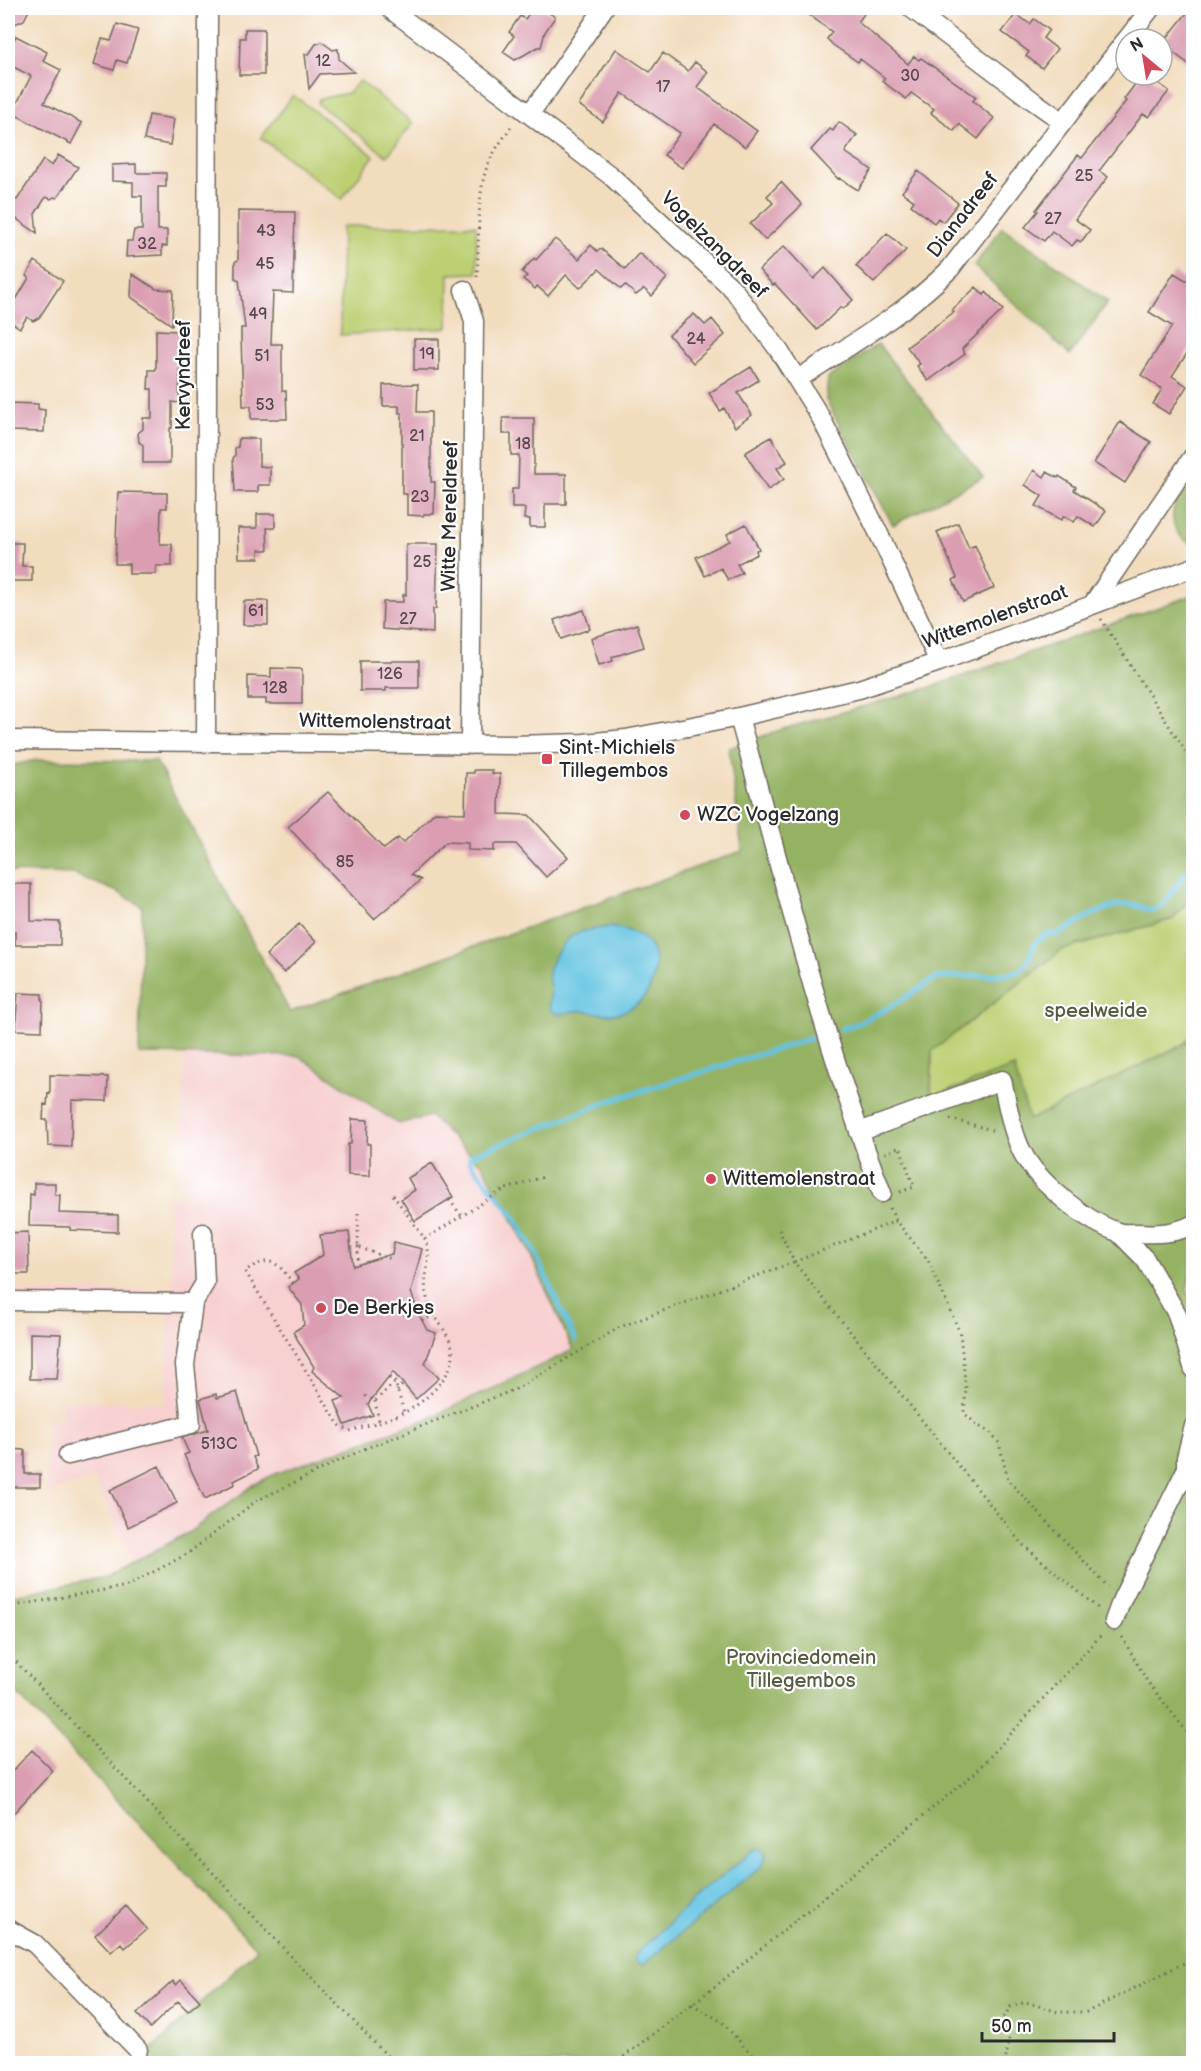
<svg xmlns="http://www.w3.org/2000/svg" width="1201" height="2071" font-family="'Balsamiq Sans',sans-serif">
	<style>
		.built { fill: #f7d0d0 }
		.green { fill: #bccf72; stroke: #747d4e; stroke-width: 1.5 }
		.forest { fill: #95b264; stroke: #606e48; stroke-width: 1.5 }
		.water { fill: #64c3e2; stroke: #487786; stroke-width: 1.5 }
		.lines { fill: none; stroke-linecap: round; stroke-linejoin: round }
		.stream { stroke: #64c3e2; stroke-width: 5 }
		.building { fill: #da9db1 }
		.minor-casing { stroke: #71695e; stroke-width: 21 }
		.path { stroke: #71695e; stroke-width: 3; stroke-dasharray: 1.5 4.5; stroke-linecap: butt }
		.minor { stroke: #fff; stroke-width: 18 }
		.poi-dot { fill: #d1495b; stroke: #fff; stroke-width: 2 }
		.labels { text-anchor: middle; dominant-baseline: central; stroke-width: 4.5; stroke-linejoin: round; paint-order: stroke }
		.number-label { font-size: 16px; fill: #57484c }
		.street-label { font-size: 20px; fill: #2b2b2b; stroke: #fff }
		.poi-label { font-size: 20px; fill: #2b2b2b; stroke: #fff; text-anchor: start }
		.park-label { font-size: 20px; fill: #565c40; stroke: #fff }
	</style>
	<rect width="100%" height="100%" fill="#fff"/>
	<filter id="ink" filterUnits="userSpaceOnUse"><feTurbulence type="fractalNoise" baseFrequency=".0167" numOctaves="2"/><feDisplacementMap in="SourceGraphic" scale="12" xChannelSelector="R" yChannelSelector="G"/><feConvolveMatrix kernelMatrix="1 2 1 2 8 2 1 2 1" color-interpolation-filters="sRGB"/></filter>
	<filter id="wash" filterUnits="userSpaceOnUse"><feTurbulence type="fractalNoise" baseFrequency=".008" numOctaves="4" result="noise"/><feDisplacementMap in="SourceGraphic" scale="24" xChannelSelector="R" yChannelSelector="G"/><feGaussianBlur stdDeviation="1.35" result="paint"/><feColorMatrix in="noise" values="0 0 0 0 0 0 0 0 0 0 0 0 0 0 0 0 0 1.4 0 .05"/><feComposite in="paint" operator="in"/></filter>
	<g filter="url(#wash)">
		<rect width="100%" height="100%" fill="#f2dcbe"/>
		<path class="built" d="M184 1055 299 1056 398 1124 430 1116 482 1163 529 1251 573 1350 430 1418 275 1474 255 1484 188 1533 133 1561 94 1478 46 1494 47 1421H61L62 1401 166 1403 169 1309 8 1307V1292L173 1289 168 1197H183Z"/>
		<path class="green" d="M360 81 413 123 387 156 318 104 319 99 348 93Z
			M293 95 374 156 342 199 261 138Z
			M476 225 477 273 449 274 448 328 340 335 342 226Z
			M1193 895V1033L1184 1044 1028 1121 931 1098 932 1051 1062 950 1173 919Z"/>
		<path class="forest" d="M1002 227 1108 302 1070 355 974 266Z
			M878 344 983 477 893 525 826 400 828 378Z
			M1193 476V544C1161 532 1172 494 1193 476Z
			M1193 595V895L1173 919 1062 950 932 1051 931 1097 1014 1067 1029 1120 1184 1044 1193 1033 1194 1260 1187 1290 1194 1301 1193 2063H137L257 1949 8 1684V1596L105 1577 188 1533 255 1484 275 1474 430 1418 573 1350 529 1251 482 1163 476 1160 430 1116 398 1124 299 1056 139 1054 142 906 118 892 74 874 8 872V766L37 760 156 761 290 1012 742 851 729 748 783 729 928 688Z"/>
		<path class="water" d="M608 927C640 929 662 944 653 979 649 995 640 1004 625 1011 610 1018 591 1010 575 1011 569 1011 559 1017 553 1012 546 1006 551 998 551 991 550 985 548 979 548 973 550 961 563 942 573 935 582 929 598 929 608 927Z
			M759 1848 767 1854 761 1867 650 1959 642 1965 636 1962 634 1956 701 1893 754 1850Z"/>
		<g class="lines">
			<path class="stream" d="M841 1029 861 1022 890 1007 936 978 1007 974 1019 971 1028 962 1035 943 1045 935 1059 934 1091 915 1114 906 1130 904 1154 911 1163 905 1194 862
				M575 1340 533 1249 514 1216 471 1163 469 1159 472 1155 612 1100 812 1038"/>
		</g>
		<g id="blocks">
			<path class="building" d="M8 8H30L24 20 8 27Z
				M533 8H542L555 17 545 32 541 47H538L515 60 503 52 514 36 509 32 520 16 525 19Z
				M800 8H856L864 14 858 22 908 64 914 56 919 60 921 58 976 97 973 101 994 118 978 139 959 124 954 131 931 113 934 109 911 93 906 99 882 81 885 78 860 59 858 62 833 45 827 39 832 32Z
				M1191 8H1194V68L1162 44Z
				M1016 14 1030 24 1034 19 1049 30 1043 38 1057 49 1042 68 1026 56 1029 52 1002 32Z
				M117 24 138 30 127 63 117 60 114 70 94 64 102 39 111 41Z
				M245 29H264V75H239L240 38H245Z
				M16 36 47 52 43 61 61 70 44 103 82 123 71 144 12 113 31 76 8 64V52Z
				M322 42 333 50 338 49 339 59 354 72 320 74 309 89 305 54H309L316 44Z
				M616 49 650 72 663 53 688 71 695 62 708 72 697 87 757 131 745 147 714 124 682 168 664 155 680 133 622 93 603 122 579 105Z
				M1142 75H1147L1169 91 1149 117 1143 114 1099 171 1108 177 1075 219 1090 230 1081 242 1077 240 1072 246 1052 231 1044 241 1025 227 1038 211 1036 210 1078 155 1082 158 1126 101 1124 99Z
				M149 115 174 119 170 145 144 140Z
				M839 122 857 135 845 152 872 170 858 190 839 178 838 179 811 150 830 129 833 131Z
				M58 155 78 167 57 198 54 197 51 199 46 197 35 214 37 233 8 213V194L17 200 43 160 52 166Z
				M136 164V173H166V187H158V230H167V246H162V255L126 257 127 241H132L134 230H142V196H133V182L112 181V165Z
				M918 171 958 203 943 222 938 218 934 223 911 205 914 201 902 192Z
				M781 182 802 205 765 240 750 224 773 203 767 196Z
				M238 211 295 212 293 293 273 292 271 344H282V391H286L287 419H251V406H243L241 335V328H245L239 280 235 278V262L238 260Z
				M887 233 906 250 874 283 856 266Z
				M555 239 579 259 591 245 597 251 601 249 625 269 639 253 667 278 652 296 644 289 636 295 625 285 621 289 599 269 580 288 566 275 548 296 537 286 535 289 523 279 527 276 522 272 534 258 536 260Z
				M784 246 814 279 825 268 853 300 843 309 841 307 817 330 775 284 773 285 759 270Z
				M35 261 63 281 39 318 33 321 27 317 20 328 8 320V313L29 278 26 276Z
				M1174 273 1194 285V343L1172 376 1187 386 1169 414 1153 404 1162 389 1141 375 1172 326 1149 312Z
				M132 274 156 289 173 290 172 325 131 297Z
				M976 287 984 295 986 292 1003 310 962 349 965 354 928 381 917 366 920 364 907 347 954 312 952 310Z
				M694 314 705 325 712 319 725 335 693 363 669 335Z
				M156 330 179 331V338H181L179 403 172 402V428H170V463H143V445L139 442 138 433 143 429V418H152V389H148L149 370H156Z
				M414 339H439V370H414Z
				M751 367 759 380 738 393 752 415 735 427 724 408 720 411 709 393Z
				M418 384 417 412H431V482H435L434 514H424L423 516 407 515V494H402V413H399V406H383V385Z
				M8 403 38 404V409L45 410 44 432 8 431Z
				M503 418H534V474H566V504H545V527H530V519H524L525 508H512V489H518L519 455H511V434H503Z
				M1120 422 1151 442 1125 483 1094 463Z
				M771 437 787 462 777 468 784 479 768 490 745 453Z
				M239 438 259 439V466L270 467V485H258V492H235L233 458 235 456V448L238 447Z
				M1034 470 1044 477 1047 472 1058 478 1059 476 1076 487 1074 490 1106 511 1095 527 1078 516 1074 522 1064 516 1061 520 1036 506 1042 496 1025 485Z
				M118 492 167 493V508H161L160 544H172V566H156V574H129V564H115Z
				M257 514H275V528H267L268 550H259V558H239L238 528H257Z
				M958 523 969 548 975 545 994 588 963 602 953 580 957 578 937 532Z
				M746 524 759 549 756 550 757 554 737 564 742 573 728 580 721 568 705 576 696 557 730 541 727 534Z
				M8 543H23L22 566H32V581H8Z
				M406 544H438L436 609H433V633L382 629 383 602H403V595H406Z
				M244 601H268V625H243Z
				M584 610 590 629 561 639 554 620Z
				M637 624 644 647 612 657 613 661 599 665 591 638Z
				M360 661H419V688H386V691H360Z
				M271 668 302 669V704H266V699H248V676L271 677Z
				M474 770H492V774H500L499 814 529 815 568 857 546 877 516 844H494V851L468 850V843L446 842 411 875 421 880 374 919 288 827 328 792 384 849 398 838 403 843 435 812 465 813 466 773H474Z
				M8 884H31V921L60 922V945H15V932H8Z
				M299 924 316 942 284 973 266 955Z
				M18 993 42 994V999H43L42 1031 15 1030Z
				M50 1075 108 1077 107 1101 72 1100 71 1147 48 1146 47 1120H43L44 1104 47 1105 48 1093 50 1094Z
				M352 1119 368 1120 367 1144H370V1176L348 1175V1144H351Z
				M432 1163 453 1197 415 1221 401 1199 415 1190 408 1178Z
				M34 1183H55V1195H60L59 1213 118 1215V1232L70 1230V1227L29 1226 30 1194 34 1195Z
				M28 1232 29 1274H8V1233Z
				M349 1232 353 1266 392 1254 394 1242 422 1249 411 1292 419 1315 427 1330 436 1333 425 1364 439 1378 416 1399 393 1372 368 1404 373 1415 345 1425 335 1401 344 1398 312 1371 314 1367 293 1332 304 1325 302 1305 288 1287 299 1279 294 1273 323 1255 320 1235Z
				M30 1333 61 1334 57 1379H30Z
				M237 1392 256 1456 253 1457 258 1469 234 1481 235 1484 205 1499 184 1455 189 1453 182 1438 208 1430 200 1399 216 1394 217 1398Z
				M8 1449 25 1450V1474H40V1487H8Z
				M159 1466 177 1503 128 1527 110 1490Z
				M32 1750 53 1771 8 1819V1776Z
				M126 1906 147 1929 125 1948 121 1943 111 1952 95 1935Z
				M181 1980 200 2001 188 2011 178 2001 150 2028 137 2014 173 1981 176 1985Z"/>
		</g>
	</g>
	<g filter="url(#ink)">
		<use href="#blocks" fill-opacity="0" stroke="#71695e" stroke-width="1.5"/>
		<g class="lines">
			<defs>
				<path id="minor" d="M389 8 611 176 733 289 778 349 821 418 878 532 939 662
					M911 8 1032 100 1063 122
					M1127 39 1151 8
					M529 114 547 91 604 8
					M464 290 474 321 470 745
					M798 379C850 345 905 314 950 269L1126 40
					M1092 605 1194 455
					M739 717C783 877 822 1039 882 1193
					M8 740 514 745 584 743 626 739 739 717 859 689 939 662 1194 567
					M206 743 208 8
					M859 1132 1002 1080C1008 1106 1012 1136 1026 1159 1043 1186 1087 1222 1118 1232 1123 1234 1130 1233 1136 1233 1157 1234 1175 1234 1194 1224
					M1118 1232 1145 1259 1177 1314 1194 1370
					M8 1301 193 1303 205 1283 203 1233
					M68 1455 191 1424 185 1365 193 1303
					M1186 1470V1458L1194 1426
					M1114 1621 1122 1599 1186 1470 1194 1466
					M8 1929 35 1944 138 2050"/>
			</defs>
			<use href="#minor" class="minor-casing"/>
			<path class="path" d="M477 277C479 248 477 200 485 173 490 155 503 139 513 124
				M1101 619 1194 765
				M950 1119 996 1131
				M885 1153 900 1147 914 1187 900 1192
				M393 1195 425 1239
				M449 1200 462 1216
				M890 1208 896 1221 928 1260 960 1333 966 1390 964 1413 978 1426 990 1432 999 1443 1008 1480 1108 1587
				M358 1213V1247L391 1259
				M896 1221 794 1262 1022 1544 1099 1609
				M351 1248 358 1247V1265
				M293 1283C276 1260 270 1255 245 1271L339 1425 350 1431C368 1425 389 1420 407 1411 426 1401 459 1371 452 1347 447 1329 431 1316 427 1298 421 1278 434 1258 425 1239L503 1190 543 1177
				M422 1320 436 1315
				M389 1378 395 1382 404 1412
				M397 1391 403 1384
				M365 1396 375 1401 395 1382
				M375 1401 379 1421
				M8 1607 127 1586 187 1554 256 1501 364 1449 516 1389 620 1327 794 1262 779 1230
				M1122 1637 1147 1681 1194 1741
				M8 1653 287 1952 395 2064
				M692 2004 722 2022 760 2064
				M614 2064 717 1985 975 1773 1102 1634
				M1005 2064 1009 2039 1003 2019 1010 2007 1026 2002 1058 2012H1087L1194 1958"/>
			<use href="#minor" class="minor"/>
		</g>
	</g>
	<g class="poi-dot">
		<rect x="541" y="753" width="12" height="12" rx="3"/>
		<circle cx="685" cy="815" r="6"/>
		<circle cx="711" cy="1179" r="6"/>
		<circle cx="321" cy="1308" r="6"/>
	</g>
	<g class="labels">
		<g class="number-label">
			<text x="323" y="61">12</text>
			<text x="910" y="76">30</text>
			<text x="663" y="87">17</text>
			<text x="1084" y="176">25</text>
			<text x="1053" y="219">27</text>
			<text x="266" y="231">43</text>
			<text x="147" y="244">32</text>
			<text x="265" y="264">45</text>
			<text x="258" y="314">49</text>
			<text x="696" y="339">24</text>
			<text x="427" y="354">19</text>
			<text x="262" y="356">51</text>
			<text x="265" y="405">53</text>
			<text x="417" y="436">21</text>
			<text x="523" y="444">18</text>
			<text x="420" y="497">23</text>
			<text x="422" y="562">25</text>
			<text x="256" y="611">61</text>
			<text x="408" y="619">27</text>
			<text x="390" y="674">126</text>
			<text x="275" y="688">128</text>
			<text x="345" y="862">85</text>
			<text x="219" y="1444">513C</text>
		</g>
		<g class="street-label">
			<text transform="translate(963 215) rotate(-52)">Dianadreef</text>
			<text transform="translate(714 245) rotate(45)">Vogelzangdreef</text>
			<text transform="translate(184 375) rotate(-90)">Kervyndreef</text>
			<text transform="translate(450 516) rotate(-89)">Witte Mereldreef</text>
			<text transform="translate(995 617) rotate(-20)">Wittemolenstraat</text>
			<text transform="translate(375 722) rotate(1)">Wittemolenstraat</text>
		</g>
		<g class="poi-label">
			<text x="559" y="748">Sint-Michiels<tspan x="559" dy="23">Tillegembos</tspan></text>
			<text x="697" y="815">WZC Vogelzang</text>
			<text x="723" y="1179">Wittemolenstraat</text>
			<text x="333" y="1308">De Berkjes</text>
		</g>
		<g class="park-label">
			<text x="1096" y="1011">speelweide</text>
			<text x="801" y="1658">Provinciedomein<tspan x="801" dy="23">Tillegembos</tspan></text>
		</g>
	</g>
	<rect width="1201" height="2071" fill="none" stroke="#fff" stroke-width="30"/>
	<g transform="translate(1144 57) rotate(330)"><circle r="28" fill="#ffffff" stroke="#aaaaaa" stroke-width="1.5"/>
	<path d="M0-4.5L10 22L0 15L-10 22Z" fill="#d1495b"/>
	<text y="-9" font-size="16" font-weight="bold" text-anchor="middle" fill="#2b2b2b">N</text>
	</g>
	<path d="M982 2032v9h132v-9" fill="none" stroke="#2b2b2b" stroke-width="3"/>
	<text x="991" y="2032" font-size="18" fill="#2b2b2b" stroke="#ffffff" stroke-width="4.5" paint-order="stroke">50 m</text>
</svg>
